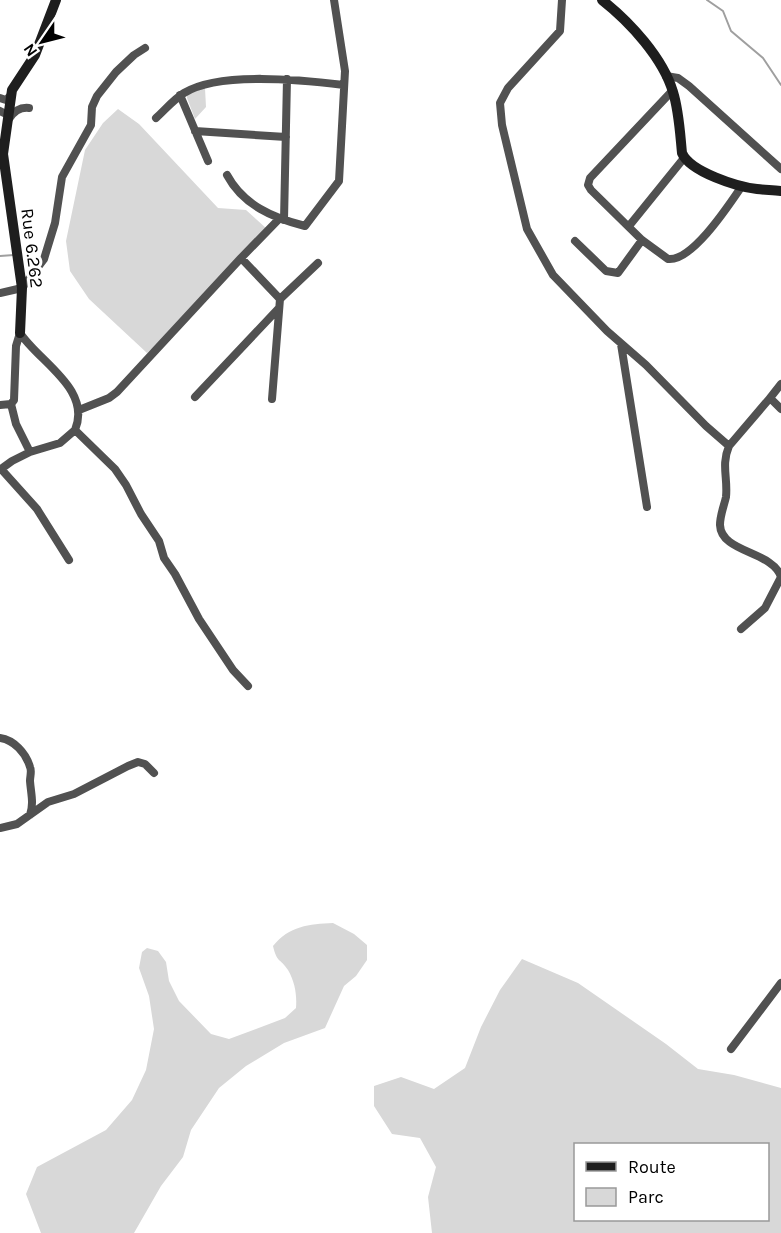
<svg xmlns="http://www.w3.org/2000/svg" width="781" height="1233" font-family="Karla,sans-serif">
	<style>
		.green { fill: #d8d8d8; fill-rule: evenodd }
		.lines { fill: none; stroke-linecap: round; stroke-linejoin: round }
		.stream { stroke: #9f9f9f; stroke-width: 2 }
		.street { stroke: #515151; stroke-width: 8 }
		.secondary { stroke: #1e1e1e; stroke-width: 10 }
		.labels { text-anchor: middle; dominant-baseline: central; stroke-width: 6; stroke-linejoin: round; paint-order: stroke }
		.street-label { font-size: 18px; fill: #000; stroke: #fff }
	</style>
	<rect width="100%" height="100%" fill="#fff"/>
	<path class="green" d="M205 88 206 107 195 119 187 98V93Z
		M118 109 139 124 218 208 246 210 267 229 173 331 147 353 89 299 70 271 66 241 85 150 103 123Z
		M333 923 354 934 367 945V960L356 976 344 986 325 1028 284 1043 246 1066 219 1088 191 1130 183 1157 161 1186 134 1233H41L26 1194 37 1167 106 1130 132 1100 146 1070 154 1029 149 996 139 968 142 952 147 948 158 951 166 962 169 981 179 1001 211 1034 229 1039 285 1018 296 1008C297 995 295 982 288 970 280 958 277 963 273 946 289 926 309 924 333 923Z
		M522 959 578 983 666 1044 698 1069 734 1075 781 1088V1233H432L428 1197 436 1167 420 1138 392 1134 374 1106V1086L401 1077 434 1089 465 1068 481 1027 500 990ZM576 1144H768V1220H576Z"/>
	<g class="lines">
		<path class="stream" d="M707 0 723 11 731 31 763 58 781 85
			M0 256 14 255"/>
		<path class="street" d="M562 0 560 31 508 88 500 103 502 125 527 229 553 275 607 331 646 365 706 426 729 446C721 465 728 478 726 497 724 506 720 515 720 525 721 553 773 551 781 577L765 608 741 629
			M666 76 678 78 689 86 781 169
			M673 90 590 178 588 185 591 190 642 240 668 259C692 262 729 205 742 186
			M180 95 208 161
			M0 98 6 100 11 95
			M0 111 8 115
			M156 118C165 110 174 99 184 93 219 71 303 80 344 85
			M9 119C14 111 20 107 29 108
			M195 131 286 137
			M227 175C243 205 273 218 305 226L339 181 345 71 334 0
			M284 220 287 79
			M629 226 684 158
			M575 241 606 271 618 273 642 240
			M241 258 280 299
			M0 293 22 288 44 259 55 223 62 177 91 125 92 107 97 96 116 72 134 55 145 48
			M20 333C39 362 92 389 75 430L115 469 126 485 141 514 159 541 164 558 175 574 199 619 233 670 248 686
			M20 333 16 346 14 400 11 404 16 424 30 452 12 461 1 469 37 509 69 560
			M621 344 647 507
			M195 397 279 308
			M770 398 781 384
			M272 399 280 299 318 263
			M0 405 11 404
			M79 410 109 398 117 392 241 258 279 219
			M729 446 770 398 781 409
			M30 452 60 443 75 430
			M0 738C14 740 26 753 30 767 32 771 30 776 30 781 31 794 34 803 30 815
			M0 828 17 824 48 802 74 794 128 766 138 762 145 764 154 773
			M731 1049 781 983"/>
		<path class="secondary" d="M602 0C630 22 663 58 673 92 679 111 680 133 682 153 690 172 738 187 757 189 765 190 773 190 781 191
			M20 333 22 288 3 154 12 90 35 55 56 0"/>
	</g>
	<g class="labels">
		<g class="street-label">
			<text transform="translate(32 248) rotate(83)">Rue 6.262</text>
		</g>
	</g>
	<rect x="574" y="1143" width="195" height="78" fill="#ffffff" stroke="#999999" stroke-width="1.5"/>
	<rect x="586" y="1162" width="30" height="9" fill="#1e1e1e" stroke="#999999" stroke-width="1.5"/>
	<text x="628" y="1173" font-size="18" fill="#000000">Route</text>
	<rect x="586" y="1188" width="30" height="18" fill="#d8d8d8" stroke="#999999" stroke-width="1.5"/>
	<text x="628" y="1203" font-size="18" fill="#000000">Parc</text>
	<g transform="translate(42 42) rotate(235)" stroke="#ffffff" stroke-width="4.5" paint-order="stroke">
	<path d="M0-4.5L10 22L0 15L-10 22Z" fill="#000000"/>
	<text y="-9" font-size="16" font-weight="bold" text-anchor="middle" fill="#000000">N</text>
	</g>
</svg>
